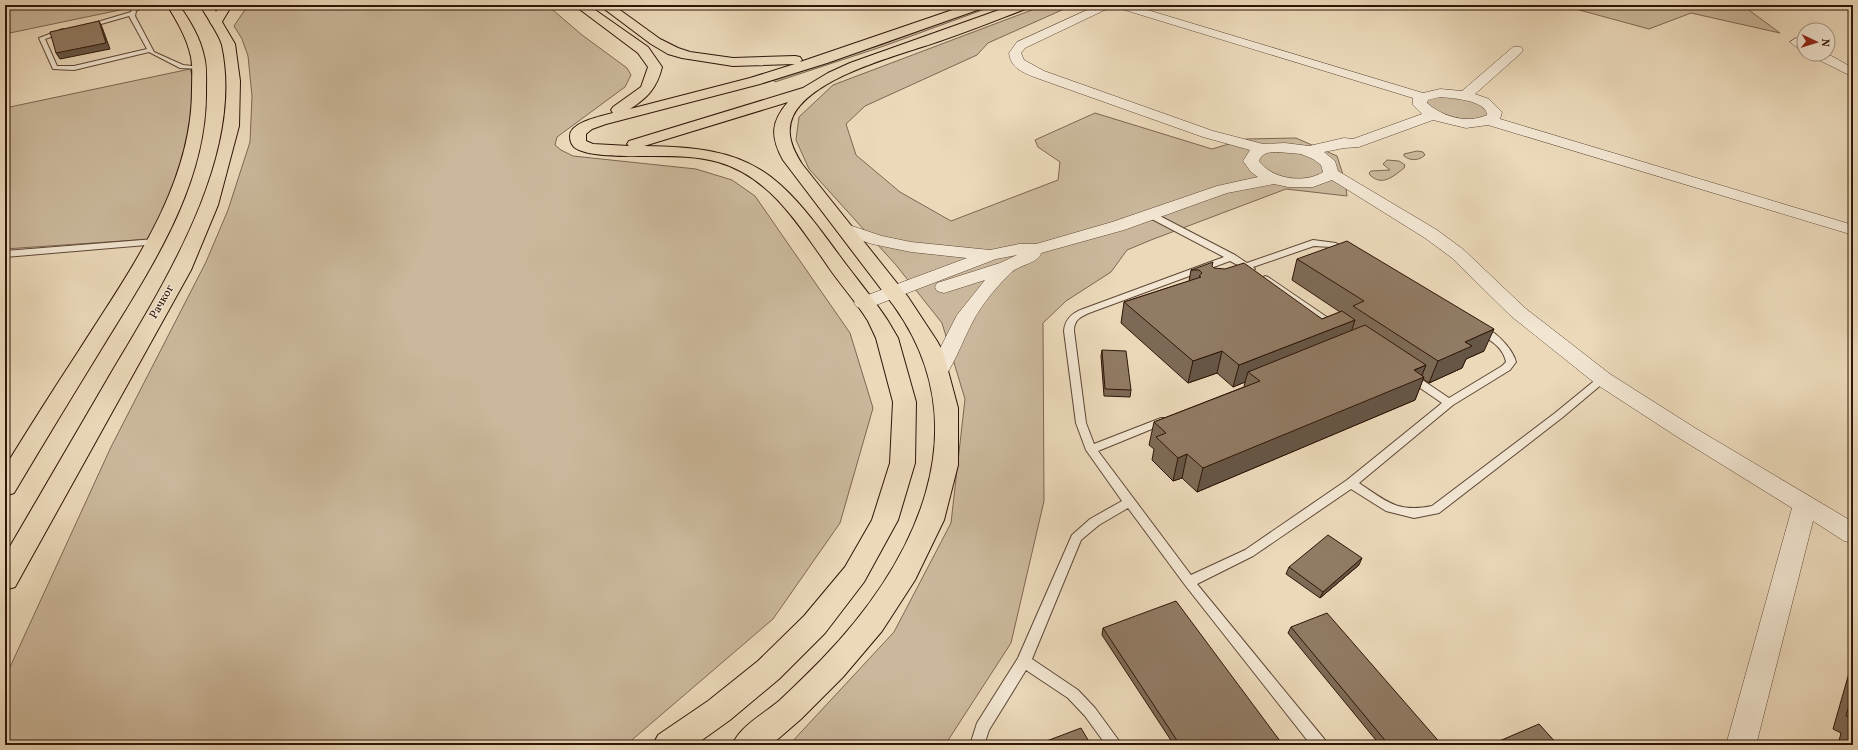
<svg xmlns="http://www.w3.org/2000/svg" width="1858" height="750" font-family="Vollkorn,serif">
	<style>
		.green { fill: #cbb89c; stroke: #7d6652 }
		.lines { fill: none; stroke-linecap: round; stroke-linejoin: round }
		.lane-casing { stroke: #5e4634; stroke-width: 2 }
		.street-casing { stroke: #5e4634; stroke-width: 1 }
		.primary-casing { stroke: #2f1507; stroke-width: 2 }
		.highway-casing { stroke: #2f1507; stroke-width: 2 }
		.lane { fill: #f2e6d2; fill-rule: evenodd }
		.street { fill: #f2e6d2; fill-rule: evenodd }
		.primary { fill: #ebd9ba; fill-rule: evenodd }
		.highway { fill: #ebd9ba; fill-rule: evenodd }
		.wall { fill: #7d6a56; stroke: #2f1507 }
		.shaded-wall { fill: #665646; stroke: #2f1507 }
		.building { fill: #917b64; stroke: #2f1507 }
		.labels { text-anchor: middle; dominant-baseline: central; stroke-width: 3; stroke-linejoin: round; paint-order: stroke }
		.street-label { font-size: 12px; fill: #2f1507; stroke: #f2e6d2 }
	</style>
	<rect width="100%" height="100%" fill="#ebd9ba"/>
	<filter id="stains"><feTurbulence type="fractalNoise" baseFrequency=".005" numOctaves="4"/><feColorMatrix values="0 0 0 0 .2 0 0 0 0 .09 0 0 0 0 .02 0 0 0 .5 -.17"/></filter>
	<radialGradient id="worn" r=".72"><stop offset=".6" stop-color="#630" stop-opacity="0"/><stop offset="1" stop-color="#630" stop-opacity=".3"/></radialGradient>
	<path class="green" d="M5 5H144L5 34Z
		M248 5H547L582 35 627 68 631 75 625 87 557 137 555 145 561 150 573 156 696 169 732 180 755 196 850 333 873 408 840 523 773 619 626 745H5V678L111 447 206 262 228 210 250 142 252 96 248 56 242 39 234 26Z
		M988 5H996L884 46 775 82 772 79 881 45Z
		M1045 5H1073L988 43 977 55 865 106 846 124 856 155 900 192 951 221 1058 180 1060 162 1038 147 1035 140 1095 113 1212 149 1246 139 1296 138 1337 156 1345 181 1347 196 1286 189 1151 240 1127 250 1111 272 1066 301 1043 323 1044 501 1011 643 945 745H789L894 632 951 523 965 399 942 323 896 265 809 169 796 140 799 117 833 85Z
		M1561 5H1742L1780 33 1691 13 1649 29Z
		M190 69 202 106 190 154 151 239 5 249V108Z
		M1439 95 1479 102 1489 114C1467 126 1447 115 1426 107V99Z
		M1417 151 1423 152 1425 155C1419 161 1410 161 1404 156V154Z
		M1387 160 1399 161 1405 165 1404 168C1394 176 1382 187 1370 175L1369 173 1371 171 1390 170 1383 164Z"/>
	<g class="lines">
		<defs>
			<path id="lane" d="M139 5H146L136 11 135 16 154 52 183 65 201 67V69L180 68 149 52 74 70 53 69 39 38 63 29 66 31 65 32 45 39 57 66H74L147 49 129 16 87 28 84 26 131 12 132 9Z
				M1148 213H1154L1235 255 1247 263 1313 240 1336 243 1350 252 1346 255 1331 247 1314 246 1253 267 1255 269 1251 272 1230 261 1089 313C1080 317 1074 320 1074 331L1086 423 1094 444 1161 418H1169L1170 420 1169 422 1098 451 1191 575 1245 550 1347 480 1442 403 1407 379 1406 377 1407 375H1415L1449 398 1502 366 1506 362C1503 346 1489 340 1477 332L1475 330 1477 328C1491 324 1513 349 1516 362L1510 370 1453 405 1359 483C1386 501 1397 513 1432 506L1555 413 1599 377 1603 376 1608 379 1563 417 1439 513 1414 518 1386 511 1351 489 1253 556 1197 584 1325 740 1327 745H1311L1185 585 1128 508 1099 525 1081 540 1032 659 1078 690 1095 708 1122 745H1106L1085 716 1068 698 1026 670 989 730 984 745H970L977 723 1018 658 1072 535 1090 519 1122 501 1086 450 1076 423 1064 331C1065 319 1072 313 1083 309L1224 257 1148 217Z
				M155 239 158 240V244L5 257V251Z
				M1265 276 1268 277 1340 326 1338 328H1332L1262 281 1261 279Z"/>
			<path id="street" d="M1098 5H1113L1111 7 1025 48 1021 53 1024 60 1044 71 1213 131 1263 144 1285 143 1309 146 1344 138 1353 139 1422 114 1413 105V98L1115 7 1113 5H1131L1423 93 1440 89 1462 91 1513 47H1521L1523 50 1521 53 1475 94 1489 99 1502 112 1500 119 1853 225V235L1488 125 1466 128 1433 120 1359 147 1344 148 1324 152 1335 161 1338 171 1437 230 1464 250 1525 308 1610 374 1695 428 1853 522V543L1844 541 1813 521 1756 745H1726L1792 508 1679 438 1596 384 1511 316 1452 258 1425 238 1332 180 1313 187H1288L1274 184 1227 193 1124 230 1041 253C1039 263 1019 265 1012 272 997 286 981 305 972 323 963 340 957 358 946 375L939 377 932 375 929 370 957 315 985 280 944 293 937 291 935 287 937 283 1000 263 1017 255 996 259 871 307 864 309 857 307 854 303 857 299 967 258 911 252 872 244 840 233 837 229 840 225 846 224 882 236 911 242 990 250 1019 244H1036L1112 222 1217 186 1258 177 1251 172 1243 161 1250 150 1203 137 1034 77C1022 72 1011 68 1009 53L1017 42ZM1440 97C1451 98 1487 100 1487 115 1467 124 1443 117 1427 103L1428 100ZM1278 152 1301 154 1313 159 1321 165 1323 172C1305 184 1271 179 1259 161 1262 152 1270 152 1278 152Z
				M1796 38 1804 42V51L1800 50 1790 42Z
				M1812 54H1828L1853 68V77L1813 57Z"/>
			<path id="primary" d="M167 5H179C190 21 200 37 204 56 207 67 206 78 206 89 208 186 148 272 100 351 71 398 42 446 14 493L5 496V467C29 428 53 390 78 352 128 273 192 187 192 90 192 79 193 68 191 57 187 38 177 21 167 5Z
				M200 5H212L235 44 240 81 239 126 218 205 191 270 15 587 5 590V555C39 497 73 438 107 380 161 288 247 157 222 45 219 34 206 16 200 5Z"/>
			<path id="highway" d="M220 5H232L220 25H212L210 22Z
				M574 5H588L648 47 662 67C657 88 647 98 630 109L750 78 795 64 733 66 682 58 668 54 651 44 599 5H613L660 39 678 48 690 52 733 58 795 56 800 57 802 60 800 62 967 5H985L983 8 827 63 760 84 606 124 592 129 586 134V141L593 144 629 146 627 144 629 141 803 88 828 73 850 63 1013 5H1030L1028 8C999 19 970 31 940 41 900 55 813 76 793 116 785 133 793 150 802 164L908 297 937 341 943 352 958 408V465L944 520 915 580 882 631 843 677 801 719 771 745H732C741 725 764 714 780 700 794 687 808 673 821 660 915 563 982 429 894 306L783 160C770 136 771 122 788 102L644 146C753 147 777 170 839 255 855 277 873 298 888 321L898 338 916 402 915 463 898 520 864 582 825 633 779 679 730 720 695 745H653L658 735 708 701 758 661 804 616 845 567 872 520 890 463 893 402 876 338 868 321C855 300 838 282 825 262 797 222 768 176 718 162 697 156 674 156 652 156 635 156 587 158 574 147 571 144 570 140 570 136 570 122 602 116 613 113L611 110 613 107 641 87 648 67 638 53Z"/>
		</defs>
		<use href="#lane" class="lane-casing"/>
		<use href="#street" class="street-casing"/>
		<use href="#primary" class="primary-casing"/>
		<use href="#highway" class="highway-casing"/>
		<use href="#lane" class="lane"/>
		<use href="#street" class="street"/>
		<use href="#primary" class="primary"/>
		<use href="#highway" class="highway"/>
	</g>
	<path class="wall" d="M1297 259 1484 351 1466 359 1462 368 1429 383 1423 379 1415 400 1197 492 1182 478 1173 481 1152 460 1154 449 1149 445 1154 422 1244 387 1245 382 1233 387 1217 373 1188 383 1121 323 1124 302 1189 281 1191 270 1212 266 1214 268 1322 319 1340 312 1292 280Z
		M1102 350 1131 390 1130 397 1104 396 1101 356Z
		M1359 565 1320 598 1286 574 1289 567Z
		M1291 627 1442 745H1380L1288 633Z
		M1103 628 1283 745H1174L1102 635Z
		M1853 659V745H1838L1841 733 1833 729Z"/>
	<path class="shaded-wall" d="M99 21 102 27 110 49 60 59 56 53Z
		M1355 320 1348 342 1248 372 1245 382 1233 387 1239 365Z
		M1494 329 1484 351 1466 359 1462 368 1429 383 1438 361 1465 342Z
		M1222 351 1217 373 1188 383 1193 361Z
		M1426 365 1421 378 1424 377 1415 400 1197 492 1203 468Z
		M1187 454 1182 478 1173 481 1178 458Z
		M1362 558 1359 565 1320 598 1323 592Z"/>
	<path class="building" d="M99 21 106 43 56 53 50 32Z
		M1347 241 1494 329 1465 342 1472 346 1438 361 1353 306 1364 301 1297 259Z
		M1213 262 1212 266 1214 268 1225 269 1244 263 1322 319 1342 311 1355 320 1239 365 1222 351 1193 361 1124 302 1201 277 1199 276 1202 273 1199 270H1191Z
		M1365 325 1426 365 1414 370 1424 377 1203 468 1187 454 1178 458 1156 437 1166 433 1154 422 1260 381 1248 372Z
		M1102 350 1126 351 1131 390 1105 389Z
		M1328 535 1362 558 1323 592 1289 567Z
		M1176 601 1283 745H1180L1103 628Z
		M1327 613 1442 745H1389L1291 627Z
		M1853 691V719L1846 716Z
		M1539 724 1558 745H1490Z
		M1853 724V745H1848Z
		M1081 728 1091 745H1036Z"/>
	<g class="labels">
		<g class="street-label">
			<text transform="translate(162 302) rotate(-60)">Рачког</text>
		</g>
	</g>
	<rect width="1858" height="750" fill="none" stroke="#ebd9ba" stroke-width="20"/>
	<rect x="6" y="6" width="1846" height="738" fill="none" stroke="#2f1507" stroke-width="2"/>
	<rect x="10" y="10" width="1838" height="730" fill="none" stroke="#2f1507"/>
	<g transform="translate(1816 42) rotate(94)"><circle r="19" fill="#f2e6d2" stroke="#a49281"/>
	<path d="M0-3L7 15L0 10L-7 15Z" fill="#8f2418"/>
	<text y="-6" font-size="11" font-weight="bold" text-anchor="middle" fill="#2f1507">N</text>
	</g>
	<rect width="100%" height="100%" filter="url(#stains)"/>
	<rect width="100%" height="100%" fill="url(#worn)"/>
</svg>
